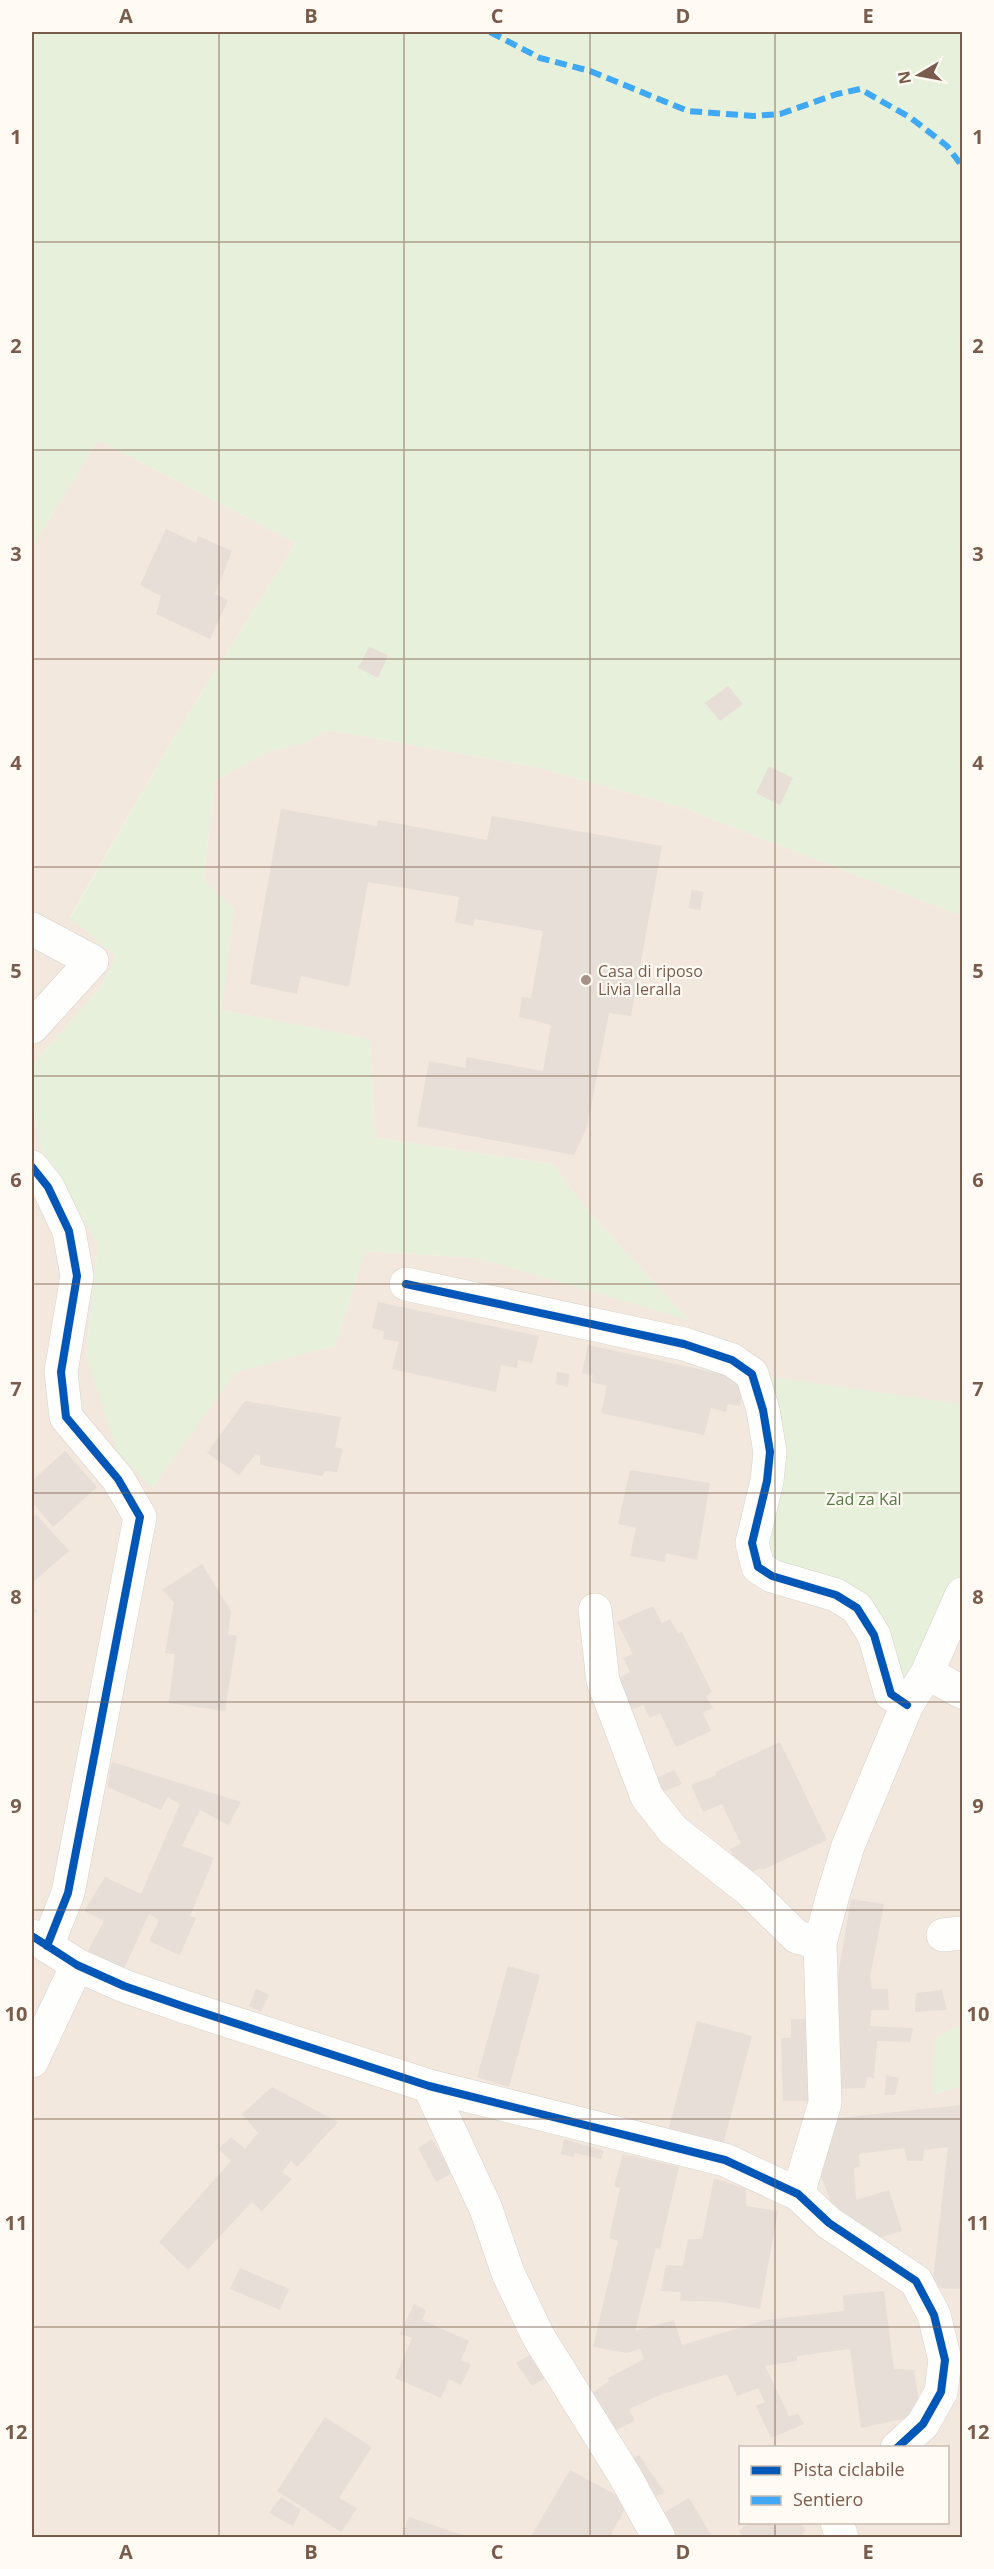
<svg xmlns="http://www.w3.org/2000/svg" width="994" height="2569" font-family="'Open Sans',sans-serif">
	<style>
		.residential { fill: #f2e8de; fill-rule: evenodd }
		.green { fill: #e7f0db }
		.building { fill: #e6ded7 }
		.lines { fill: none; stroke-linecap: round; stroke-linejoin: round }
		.street-casing { stroke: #d7d1cb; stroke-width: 34 }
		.secondary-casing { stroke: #d9d2cb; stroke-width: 34 }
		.street { stroke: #fefefd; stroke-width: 33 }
		.secondary { stroke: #fefefd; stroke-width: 33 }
		.quiet { stroke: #3fa9f5; stroke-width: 6; stroke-dasharray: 12 6; stroke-linecap: butt }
		.cycleway-casing { stroke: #fffaf3; stroke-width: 11 }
		.cycleway { stroke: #0057b8; stroke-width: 8 }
		.grid { fill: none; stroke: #7a5c4d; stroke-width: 1.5; stroke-opacity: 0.55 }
		.poi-dot { fill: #a69286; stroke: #fffaf3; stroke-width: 2 }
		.labels { text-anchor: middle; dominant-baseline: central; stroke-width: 4.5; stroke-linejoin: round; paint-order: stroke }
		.poi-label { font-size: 16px; fill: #7a5c4d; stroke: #fffaf3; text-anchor: start }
		.park-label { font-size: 16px; fill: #537a41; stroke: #fffaf3 }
		.neatline { fill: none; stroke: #7a5c4d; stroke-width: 2 }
		.grid-label { font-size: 20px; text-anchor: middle; font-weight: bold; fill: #7a5c4d }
	</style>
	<rect width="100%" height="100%" fill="#f9f5f0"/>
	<path class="residential" d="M98 440 296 543 179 729 70 917 116 956 101 987 32 1065V547Z
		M329 730 536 767 681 807 962 916V2024L936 2038 933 2094 962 2086V2537H32V1109L41 1146 98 1244 86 1355 152 1488 236 1371 335 1346 365 1251 477 1258 688 1319 584 1207 553 1164 375 1138 370 1039 221 1010 234 909 203 881 215 781 269 751 305 743ZM740 2448H948V2522H740Z"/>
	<path class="green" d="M32 32H962V916L681 807 536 767 329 730 305 743 269 751 215 781 203 880 234 908 222 1010 370 1039 375 1138 553 1164 584 1207 689 1320 477 1258 365 1251 335 1346 236 1372 152 1488 118 1453 86 1355 98 1244 41 1146 32 1109V1065L101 987 116 956 70 918 179 729 296 543 98 440 32 547Z
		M752 1374 962 1404V1592L907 1705 874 1635 758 1567Z
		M962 2024V2086L932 2094 936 2038Z"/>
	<path class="building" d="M166 529 196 543 198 536 232 551 215 594 228 600 210 639 156 614 161 596 140 585Z
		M369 647 388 655 378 678 358 668Z
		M728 686 743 704 720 721 705 703Z
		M769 766 793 778 780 805 756 793Z
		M281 809 377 826 378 820 487 840 492 816 662 846 631 1016 609 1013 587 1127 574 1155 417 1126 429 1061 466 1068V1057L543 1071 551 1025 519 1017 522 997 531 998 543 931 475 919 473 926 455 922 459 897 368 882 349 987 301 976 297 994 250 984Z
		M692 890 704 892 700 910 688 908Z
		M378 1302 539 1336 532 1363 518 1360 517 1368 501 1365 496 1392 392 1369 399 1342 383 1339 384 1331 372 1328Z
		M588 1345 745 1379 740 1406 728 1404 726 1412 711 1408 704 1435 601 1413 607 1386 591 1382 593 1375 582 1373Z
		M557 1372 569 1374 568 1387 556 1384Z
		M245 1401 341 1417 335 1447 343 1449 337 1472 325 1471 322 1476 260 1465V1455L256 1454 239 1475 207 1453Z
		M65 1451 97 1487 53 1527 32 1502V1481Z
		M630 1470 710 1483 697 1560 666 1553 665 1562 630 1556 636 1528 618 1524Z
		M36 1514 69 1551 32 1583V1519Z
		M202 1564 231 1611 228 1634 237 1636 225 1711 169 1703 175 1654 165 1653 174 1602 162 1590Z
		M32 1604 37 1611 32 1616Z
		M653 1606 662 1623 670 1619 678 1633 682 1632 712 1692 706 1696 713 1708 703 1713 711 1731 676 1747 660 1713 650 1718 643 1705 631 1710 615 1680 630 1672 623 1658 633 1654 617 1622Z
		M780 1742 827 1840 762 1870 761 1868 742 1876 730 1849 741 1844 722 1804 703 1812 691 1785 717 1775 715 1772Z
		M112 1762 241 1802 228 1825 200 1810 182 1846 214 1858 190 1916 196 1918 180 1955 149 1941 159 1920 149 1914 124 1969 88 1951 104 1921 84 1911 105 1877 141 1894 180 1804 168 1797 161 1810 107 1787Z
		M674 1770 682 1784 662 1792 657 1778Z
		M851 1899 884 1904 870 1977 872 1989H888L889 2010H871L870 2026 913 2028 910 2042 877 2041 874 2078 867 2077 865 2088 835 2089 834 1976 838 1975Z
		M508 1966 540 1975 509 2087 477 2077Z
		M256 1989 269 1995 261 2012 249 2006Z
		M942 1990 947 2010 915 2012 916 1993Z
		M791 2019H807L813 2101H783L781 2038H791Z
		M697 2021 752 2036 723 2145 668 2131Z
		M886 2075 899 2078 895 2095H885Z
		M272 2087 338 2122 297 2167 291 2161 282 2172 292 2179 262 2211 252 2202 188 2270 159 2242 231 2161 219 2149 231 2137 245 2149 258 2133 242 2114Z
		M962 2105V2289L932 2288 948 2147 924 2150 923 2161H907L904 2148 859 2154 860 2167 854 2168 856 2200 889 2190 902 2231 865 2242 834 2209 820 2174 823 2142 838 2118Z
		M432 2139 452 2173 436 2182 418 2148Z
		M564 2139 604 2151 601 2159 575 2153 574 2157 561 2154Z
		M623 2154 679 2167 660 2249 656 2248 635 2331 674 2320 682 2345 766 2320 844 2311 843 2295 884 2291 894 2369 914 2370 919 2405 917 2416 861 2428 850 2349 797 2356V2361L765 2366 789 2416 798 2414 804 2424 771 2438 756 2406 765 2402 758 2388 737 2396 727 2374 660 2395 629 2409 635 2421 610 2433 588 2396 609 2381 608 2378 644 2359 640 2349 627 2353 593 2347 618 2241 609 2238 620 2188 614 2186Z
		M714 2178 746 2189V2206L778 2211 760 2309 723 2302 680 2301 681 2292 661 2291 666 2265 683 2266 688 2239H702Z
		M240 2268 289 2289 280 2310 230 2289Z
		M414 2304 426 2310 422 2320 469 2341 461 2360 471 2364 461 2385 449 2379 441 2398 395 2378 412 2338 400 2334Z
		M535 2352 548 2376 532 2386 516 2363Z
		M325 2417 372 2447 339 2498 357 2508 341 2532 277 2491Z
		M639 2455 665 2493 653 2497 627 2460Z
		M570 2470 629 2502 609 2538H530Z
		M281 2497 301 2510 293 2526 269 2513Z
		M689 2498 713 2538H671L658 2516Z
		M409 2517 465 2536 464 2538H401Z
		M749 2522H799L806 2530 798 2538H746L739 2531Z"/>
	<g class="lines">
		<defs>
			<path id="street" d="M32 929 92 961 32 1027
				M32 1167 48 1187 69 1231 77 1276 61 1372 66 1417 118 1479 140 1517 68 1893 47 1946
				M406 1284 684 1344 732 1360 752 1374 763 1410 770 1452 767 1481 752 1543 758 1567 772 1576 836 1595 857 1608 874 1635 891 1694 907 1705
				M595 1610 603 1681 647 1797 673 1830 749 1890 797 1937 820 1943
				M927 1673 962 1692
				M943 1935 962 1933
				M32 2061 77 1965
				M429 2086 486 2209 508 2273 538 2336 625 2476 659 2538
				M798 2194 825 2103 820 1943 833 1895 848 1846 907 1705 927 1673 962 1594"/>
			<path id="secondary" d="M32 1936 77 1965 124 1986 185 2007 429 2086 725 2160 798 2194 829 2223 916 2281 934 2315 945 2360 941 2392 923 2424 897 2448
				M837 2522 842 2538"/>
		</defs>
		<use href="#street" class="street-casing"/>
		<use href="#secondary" class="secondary-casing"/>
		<use href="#street" class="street"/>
		<use href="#secondary" class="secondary"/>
		<path class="quiet" d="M490 32 540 58 590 71 688 111 753 116 780 114 837 94 860 89 911 118 947 146 962 166"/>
		<defs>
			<path id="cycleway" d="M32 1167 48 1187 69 1231 77 1276 61 1372 66 1417 118 1479 140 1517 68 1893 47 1946
				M406 1284 684 1344 732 1360 752 1374 763 1410 770 1452 767 1481 752 1543 758 1567 772 1576 836 1595 857 1608 874 1635 891 1694 907 1705
				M32 1936 77 1965 124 1986 185 2007 429 2086 725 2160 798 2194 829 2223 916 2281 934 2315 945 2360 941 2392 923 2424 897 2448"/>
		</defs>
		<use href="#cycleway" class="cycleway-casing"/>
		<use href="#cycleway" class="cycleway"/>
	</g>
	<path class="grid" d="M219 32V2538M404 32V2538M590 32V2538M775 32V2448M32 242H962M32 450H962M32 659H962M32 867H962M32 1076H962M32 1284H962M32 1493H962M32 1702H962M32 1910H962M32 2119H962M32 2327H962M775 2522V2538"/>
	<circle class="poi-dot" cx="586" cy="980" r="6"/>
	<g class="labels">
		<g class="poi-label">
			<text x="598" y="971">Casa di riposo<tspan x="598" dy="18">Livia Ieralla</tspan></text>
		</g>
		<g class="park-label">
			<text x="864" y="1499">Zad za Kal</text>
		</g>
	</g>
	<rect width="994" height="2569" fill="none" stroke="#fffaf3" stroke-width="66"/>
	<rect x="739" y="2446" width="210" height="78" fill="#fffaf3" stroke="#cabbb1" stroke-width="1.5"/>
	<rect x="751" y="2466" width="30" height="9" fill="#0057b8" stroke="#cabbb1" stroke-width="1.5"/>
	<text x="793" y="2476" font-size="18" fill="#7a5c4d">Pista ciclabile</text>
	<rect x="751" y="2496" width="30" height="9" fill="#3fa9f5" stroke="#cabbb1" stroke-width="1.5"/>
	<text x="793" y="2506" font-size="18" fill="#7a5c4d">Sentiero</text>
	<g transform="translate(919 75) rotate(260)" stroke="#fffaf3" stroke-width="4.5" paint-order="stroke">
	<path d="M0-4.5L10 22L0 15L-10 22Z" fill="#7a5c4d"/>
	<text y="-9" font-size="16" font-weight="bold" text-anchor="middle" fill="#7a5c4d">N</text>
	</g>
	<rect x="33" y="33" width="928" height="2503" class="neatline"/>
	<g class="grid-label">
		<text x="126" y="23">A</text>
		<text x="311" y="23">B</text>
		<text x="497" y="23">C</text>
		<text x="683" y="23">D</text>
		<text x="868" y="23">E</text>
		<text x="16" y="144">1</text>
		<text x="978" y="144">1</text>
		<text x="16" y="353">2</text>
		<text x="978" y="353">2</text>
		<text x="16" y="561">3</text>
		<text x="978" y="561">3</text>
		<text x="16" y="770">4</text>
		<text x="978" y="770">4</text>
		<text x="16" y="978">5</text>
		<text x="978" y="978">5</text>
		<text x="16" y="1187">6</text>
		<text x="978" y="1187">6</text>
		<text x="16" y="1396">7</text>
		<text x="978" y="1396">7</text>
		<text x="16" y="1604">8</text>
		<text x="978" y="1604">8</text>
		<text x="16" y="1813">9</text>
		<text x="978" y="1813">9</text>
		<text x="16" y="2021">10</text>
		<text x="978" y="2021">10</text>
		<text x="16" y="2230">11</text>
		<text x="978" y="2230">11</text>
		<text x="16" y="2439">12</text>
		<text x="978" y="2439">12</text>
		<text x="126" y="2559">A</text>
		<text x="311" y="2559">B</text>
		<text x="497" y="2559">C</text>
		<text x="683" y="2559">D</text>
		<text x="868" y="2559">E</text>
	</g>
</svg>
